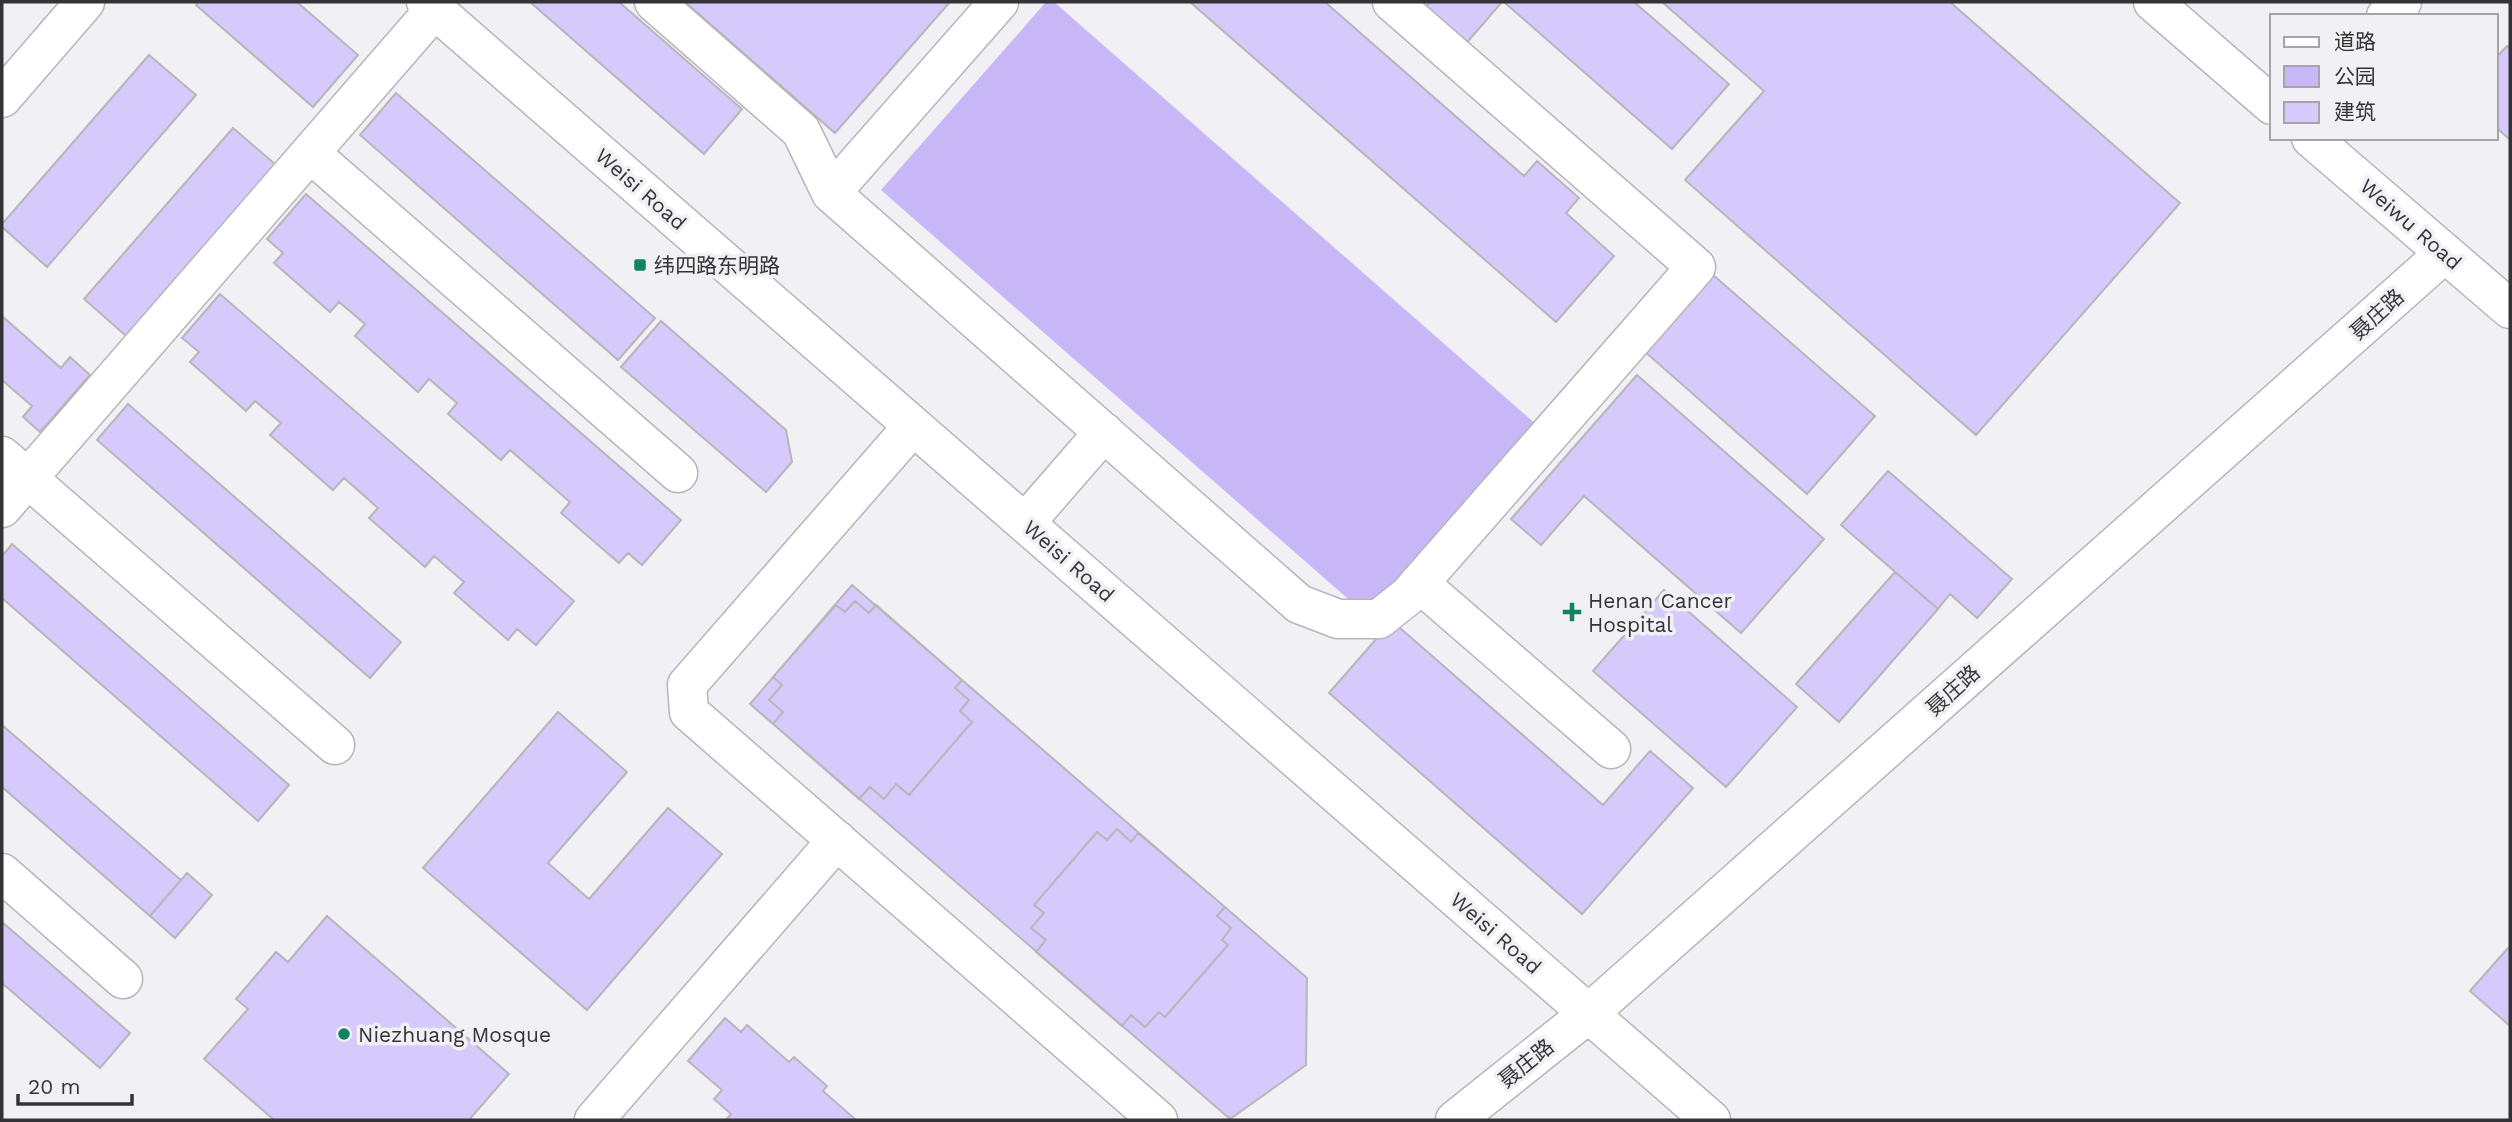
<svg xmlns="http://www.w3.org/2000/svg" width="2512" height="1122" font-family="'Work Sans','Noto Sans SC',sans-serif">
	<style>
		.green { fill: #c8b7f6 }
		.building { fill: #d6c9fb; stroke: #b7b6bb; stroke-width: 2 }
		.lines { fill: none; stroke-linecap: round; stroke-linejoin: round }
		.minor-casing { stroke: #b7b5ba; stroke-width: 41 }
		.minor { stroke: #fff; stroke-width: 38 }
		.poi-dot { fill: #128362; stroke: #f1f0f5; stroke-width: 2.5 }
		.labels { text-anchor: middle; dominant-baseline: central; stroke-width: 7; stroke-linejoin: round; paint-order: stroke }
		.street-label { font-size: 21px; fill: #343436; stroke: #f1f0f5 }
		.poi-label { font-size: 21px; fill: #343436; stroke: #f1f0f5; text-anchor: start }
	</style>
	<rect width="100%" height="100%" fill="#f1f0f5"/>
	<path class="green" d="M1046 2H1054L1538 426 1387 599 1354 604 881 190Z"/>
	<path class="building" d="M198 2H297L358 55 313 107 196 5Z
		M530 2H619L742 109 704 154Z
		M685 2H950L835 133Z
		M1190 2H1325L1524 176 1537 161 1579 198 1566 213 1614 256 1556 322Z
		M1430 2H1502L1463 47 1422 11Z
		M1504 2H1634L1729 84 1672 149Z
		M1662 2H1950L2180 203 1976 435 1685 180 1764 91Z
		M2507 46 2510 49V140L2496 127V58Z
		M149 55 196 95 47 267 2 227V224Z
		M396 93 655 318 618 360 360 135Z
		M233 128 282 170 133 342 84 299Z
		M306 194 681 520 642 565 628 553 619 563 561 513 570 502 510 450 501 460 448 414 457 403 429 379 418 392 355 336 365 324 339 302 330 312 274 263 283 253 267 239Z
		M1712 274 1875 416 1807 494 1644 351Z
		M220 294 574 601 536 645 517 629 508 640 454 593 464 582 434 556 425 567 369 518 378 508 344 478 333 490 270 435 281 423 255 401 246 411 190 362 199 352 182 338Z
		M2 316 61 368 70 357 90 375 40 432 23 417 32 406 2 380Z
		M661 321 786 430 792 462 766 492 621 367Z
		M1637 375 1824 539 1741 633 1584 496 1541 545 1511 519Z
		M128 404 401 642 370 678 97 440Z
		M1888 471 2012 579 1977 618 1950 594 1938 609 1841 525Z
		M12 544 289 785 258 821 2 598V556Z
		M1895 572 1938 609 1839 722 1796 684Z
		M852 585 1307 978 1306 1065 1230 1119 750 704Z
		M1664 590 1797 707 1726 787 1593 671Z
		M855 601 869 613 876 605 962 680 955 688 969 700 960 711 972 722 909 795 896 784 884 799 870 787 859 799 773 724 783 712 769 700 782 685 773 677 836 605 845 612Z
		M1392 621 1603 805 1650 751 1693 788 1582 914 1329 693Z
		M558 712 627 772 548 863 589 899 668 808 722 854 587 1010 423 868Z
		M2 725 181 880 150 916 2 787Z
		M1117 829 1131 842 1138 833 1225 907 1217 916 1231 928 1222 940 1228 945 1165 1017 1159 1012 1145 1027 1131 1015 1122 1026 1036 952 1046 940 1031 928 1044 913 1034 905 1097 832 1107 840Z
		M187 873 212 895 175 938 150 916Z
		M327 916 509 1074 469 1120H274L204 1059 248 1009 236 999 276 952 288 962Z
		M2 922 130 1033 100 1068 2 983Z
		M2508 948 2510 950V1026L2470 991Z
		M725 1018 741 1032 747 1025 789 1062 794 1057 827 1086 823 1091 856 1120H726L731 1114 714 1099 722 1090 688 1061Z"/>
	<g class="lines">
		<defs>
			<path id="minor" d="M426 2 1711 1120
				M654 2 801 131 831 193 1299 604 1338 619H1379L1408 596 1696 267 1392 2
				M2153 2 2272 105
				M2386 16 2402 2
				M2 98 85 2
				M2311 138 2510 309
				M310 153 678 473
				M831 193 999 2
				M913 426 687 685 689 712 1158 1120
				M2 456 335 745
				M2 508 435 9
				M1025 523 1104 432
				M1419 583 1611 749
				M2 873 123 979
				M594 1120 837 840
				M1455 1120 1588 1014 2445 253"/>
		</defs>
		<use href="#minor" class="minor-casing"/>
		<use href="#minor" class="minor"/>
	</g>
	<g class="poi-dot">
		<rect x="633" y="258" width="14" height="14" rx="3.5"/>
		<path d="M1568.5 601.5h7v7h7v7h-7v7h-7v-7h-7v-7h7z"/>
		<circle cx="344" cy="1034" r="7"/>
	</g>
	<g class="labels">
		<g class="street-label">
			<text transform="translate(641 189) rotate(41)">Weisi Road</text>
			<text transform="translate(2411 224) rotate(41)">Weiwu Road</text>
			<text transform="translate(2377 314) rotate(-42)">聂庄路</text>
			<text transform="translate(1069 561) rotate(41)">Weisi Road</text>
			<text transform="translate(1953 690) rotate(-42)">聂庄路</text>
			<text transform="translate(1496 933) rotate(41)">Weisi Road</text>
			<text transform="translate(1526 1063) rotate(-39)">聂庄路</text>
		</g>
		<g class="poi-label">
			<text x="654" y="265">纬四路东明路</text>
			<text x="1588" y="600">Henan Cancer<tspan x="1588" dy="24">Hospital</tspan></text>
			<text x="358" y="1034">Niezhuang Mosque</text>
		</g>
	</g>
	<rect width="2512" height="1122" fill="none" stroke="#343436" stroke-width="7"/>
	<rect x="2270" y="14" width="228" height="126" fill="#f1f0f5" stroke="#a5a5a9" stroke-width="2"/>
	<rect x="2284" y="37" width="35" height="10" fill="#ffffff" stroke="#a5a5a9" stroke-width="2"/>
	<text x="2334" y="49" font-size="21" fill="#343436">道路</text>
	<rect x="2284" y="66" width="35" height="21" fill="#c8b7f6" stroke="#a5a5a9" stroke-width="2"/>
	<text x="2334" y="84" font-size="21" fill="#343436">公园</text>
	<rect x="2284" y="102" width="35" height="21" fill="#d6c9fb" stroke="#a5a5a9" stroke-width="2"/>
	<text x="2334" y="119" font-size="21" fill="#343436">建筑</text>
	<path d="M18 1094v10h114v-10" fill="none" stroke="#343436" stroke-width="3.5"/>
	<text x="28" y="1094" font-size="21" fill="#343436" stroke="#f1f0f5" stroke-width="5" paint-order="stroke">20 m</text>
</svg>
